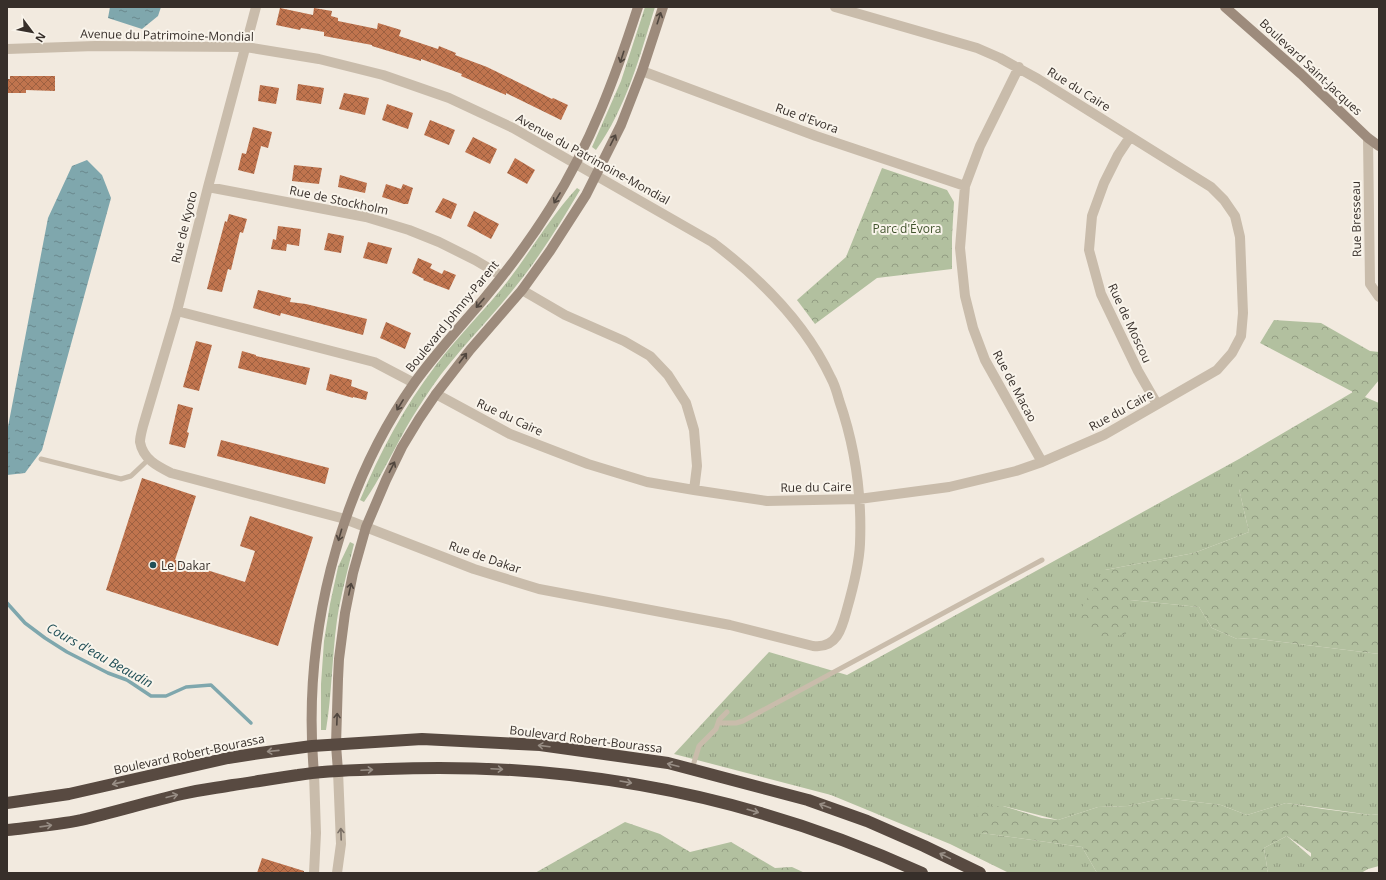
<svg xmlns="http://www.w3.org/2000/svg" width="1386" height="880" font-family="'Open Sans',sans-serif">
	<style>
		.grass { fill: url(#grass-tufts) }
		.forest { fill: url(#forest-crowns) }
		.water { fill: url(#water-ripples) }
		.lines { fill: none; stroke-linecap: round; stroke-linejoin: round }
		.stream { stroke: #7fa7ad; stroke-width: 3.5 }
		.building { fill: url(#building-cross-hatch) }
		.lane { stroke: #c9bcab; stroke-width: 5 }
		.street { stroke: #c9bcab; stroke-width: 10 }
		.secondary { stroke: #9d8b7c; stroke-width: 10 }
		.highway { stroke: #584a41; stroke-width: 12 }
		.oneway { stroke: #50463e }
		.oneway2 { stroke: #988e85 }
		.oneway3 { stroke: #796e64 }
		.poi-dot { fill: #214f57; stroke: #f9f4eb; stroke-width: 1.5 }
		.labels { text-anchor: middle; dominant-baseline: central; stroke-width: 4; stroke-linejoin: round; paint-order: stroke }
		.street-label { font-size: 12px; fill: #372f2a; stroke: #f9f4eb }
		.park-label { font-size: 12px; fill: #43552f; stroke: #f9f4eb }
		.poi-label { font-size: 12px; fill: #372f2a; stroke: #f9f4eb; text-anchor: start }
		.water-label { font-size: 13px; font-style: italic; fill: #214f57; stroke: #f9f4eb }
	</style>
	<defs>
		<pattern id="grass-tufts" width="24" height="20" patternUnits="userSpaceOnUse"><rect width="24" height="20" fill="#b2c09f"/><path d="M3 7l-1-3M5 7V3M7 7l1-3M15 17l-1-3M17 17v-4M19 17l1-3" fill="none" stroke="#929c82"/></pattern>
		<pattern id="forest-crowns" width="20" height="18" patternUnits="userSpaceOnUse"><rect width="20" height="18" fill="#b2c09f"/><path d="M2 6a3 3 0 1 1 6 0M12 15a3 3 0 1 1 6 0" fill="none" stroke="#929c82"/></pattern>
		<pattern id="water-ripples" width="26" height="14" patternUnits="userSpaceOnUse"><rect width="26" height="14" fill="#7fa7ad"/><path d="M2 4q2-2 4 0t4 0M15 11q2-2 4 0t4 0" fill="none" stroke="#69888d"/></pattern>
		<pattern id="building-cross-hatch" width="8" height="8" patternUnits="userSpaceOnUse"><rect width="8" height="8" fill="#c0744e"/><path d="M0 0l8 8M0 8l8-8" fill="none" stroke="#9d6041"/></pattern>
	</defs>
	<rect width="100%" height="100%" fill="#f2eadf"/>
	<path class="grass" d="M645 7H655C640 56 626 108 596 150L592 147 621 81Z
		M577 188 580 190C560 224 540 256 516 286 489 321 457 351 432 387 423 400 414 414 406 428 392 453 380 479 364 502L360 500C380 452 404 407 436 365 458 336 484 311 507 282 531 251 550 217 577 188Z
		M1239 459V489L1249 532 1194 553 1105 570 1130 600 1199 607 1212 628 1237 639 1251 638 1379 654V814L1371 815 1286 803 1247 815 1221 805 1164 798 1128 806 1098 807 1058 820 1003 806 982 833 1082 847 1097 873H1009L950 844 831 795 674 754 769 652 847 675Z
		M350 542 354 544C348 569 341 594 337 620 332 656 332 694 326 730H321V684L324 641 330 604 338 567Z
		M1287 836 1311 857V873H1268L1264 848Z"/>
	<path class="forest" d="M882 168 947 190 954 202 952 237V269L877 278 815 324 797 300 846 257Z
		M1274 320 1321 323 1370 351 1379 352V380L1365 397 1379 403V654L1251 638 1237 639 1212 628 1199 607 1130 600 1126 634 1096 639 1074 620 1105 570 1194 553 1249 532 1239 489V459L1353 392 1260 343Z
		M1164 798 1221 805 1247 815 1286 803 1323 809 1371 815 1379 814V866L1368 869 1361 873H1311V853L1287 836 1264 848 1268 873H1097L1082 847 982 833 976 807 1003 806 1042 818 1058 820 1098 807 1128 806Z
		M625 822 660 834 690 852 731 842 775 868 792 867 805 873H535Z"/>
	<path class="water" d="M110 7H161L158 16 142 29 108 18Z
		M87 160 102 175 111 198 42 450 25 473 7 475V432L48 218 72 166Z"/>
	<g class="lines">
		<path class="stream" d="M7 603 25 623 45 638 67 652 108 673 127 680 151 696H166L186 687 211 685 251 723"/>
	</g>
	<path class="building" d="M280 8 313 15 314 8 332 11 331 16 338 18V21L377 29 378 23 401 30 399 36 438 49 439 46 456 53 455 55 487 67 552 99 553 98 568 105 561 120 506 93V95L461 76 462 74 421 59V61L372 46V45L324 36V32L301 28 300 30 276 25Z
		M10 76H55V91L26 90V93H7V79H10Z
		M298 84 324 88 321 104 296 100Z
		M260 85 279 88 276 104 258 101Z
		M344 93 369 98 365 115 339 109Z
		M387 104 413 113 408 129 382 120Z
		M430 120 455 130 449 145 424 135Z
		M253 127 272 132 268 148 261 146 254 174 238 170 242 153 246 154Z
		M473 137 497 149 490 164 465 152Z
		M515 158 535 170 527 184 507 173Z
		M294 165 322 168 319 184 292 181Z
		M340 175 367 183 365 193 338 187Z
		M386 184 401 189 403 184 413 188 408 204H404L382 197Z
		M443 198 457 204 451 219 435 212Z
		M474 211 499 224 491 239 467 226Z
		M229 214 247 219 243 233 240 232 231 270 228 269 222 292 207 289 225 221 227 222Z
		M278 226 301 229 299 246 287 244 286 251 271 249 273 239 276 240Z
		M328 233 344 236 341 253 324 250Z
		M368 242 392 248 387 264 363 258Z
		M418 258 432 264 430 268 442 274 444 270 456 275 449 290 423 280 424 279 412 273Z
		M258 290 291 298 290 302 306 304 367 319 363 335 281 313 280 316 253 308Z
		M386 322 411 333 405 349 380 338Z
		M196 341 212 345 199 391 183 387Z
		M242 351 256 355V356L310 368 306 385 238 368Z
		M330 374 352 380 351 386 368 392 366 400 353 397V398L326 390Z
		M178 404 193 408 187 432 189 433 185 448 169 444Z
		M221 440 329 468 325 484 217 456Z
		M142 478 196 496 175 560 245 582 255 551 240 546 250 516 313 537 278 646 106 590Z
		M262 858 304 871V873H257Z"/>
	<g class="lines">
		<path class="lane" d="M41 459 121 479 131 476 149 459
			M718 723H736L743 721 1042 560
			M692 769 699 746 716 729 719 720 727 712"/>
		<path class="street" d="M7 49 95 46 246 47 319 59 383 75 449 98 513 128 712 242C760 278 805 322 831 378 835 385 837 393 839 400 855 446 862 495 860 544 859 566 853 588 847 609 842 628 837 649 813 646L730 625 539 589 474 569 345 519 171 473C157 466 143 459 140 442 140 437 142 430 143 426L177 311 208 187 256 7
			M1019 67 980 146 965 186 960 248 965 296 973 328 985 360 1042 462
			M642 71 816 136 965 186
			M1130 137 1118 155 1104 183 1092 216 1089 250 1101 294 1138 371 1157 404
			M1368 138 1370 284 1379 297
			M208 187 366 217 409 230 439 242 475 260 502 276
			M522 290 565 315 624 341 650 356 668 375 686 403 694 430 697 466 694 490
			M177 311 374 362 414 383
			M436 394 510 434 588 464 647 482 694 490 767 501 859 499 949 487 1016 471 1042 462 1104 435 1217 370 1232 353 1241 336 1243 313 1240 237 1235 216 1224 200 1211 187 1038 79 1000 58 977 48 835 7
			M314 873 316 833 314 773
			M337 873 341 844 338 771"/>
		<path class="secondary" d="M1225 7 1301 74 1368 138 1379 146
			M338 771 336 745 338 679 339 659 345 613 353 573 366 527 386 480 402 447 419 419 436 394 470 350 522 290 550 251 586 195 621 125 642 71 663 7
			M314 773C302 640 337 492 415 382 436 353 460 327 483 300 508 270 531 239 551 207 591 143 615 78 638 7"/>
		<path class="highway" d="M7 803 69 794 228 758 260 753 312 746 422 739 540 745 668 763 808 800 867 821 924 846 980 873
			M7 830C32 827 57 825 81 820 115 812 148 802 182 794 199 790 216 788 233 785 254 782 276 778 298 775 327 770 357 770 387 769 575 761 751 795 922 873"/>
	</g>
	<defs><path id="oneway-shaft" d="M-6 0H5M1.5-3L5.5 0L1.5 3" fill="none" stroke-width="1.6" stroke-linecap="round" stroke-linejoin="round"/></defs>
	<g class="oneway">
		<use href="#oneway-shaft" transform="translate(659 18) rotate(-72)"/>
		<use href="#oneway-shaft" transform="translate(622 57) rotate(108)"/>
		<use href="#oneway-shaft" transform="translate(613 140) rotate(-63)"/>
		<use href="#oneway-shaft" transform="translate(557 198) rotate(121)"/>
		<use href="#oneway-shaft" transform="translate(480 303) rotate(131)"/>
		<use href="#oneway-shaft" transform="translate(463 358) rotate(-53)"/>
		<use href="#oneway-shaft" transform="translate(400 405) rotate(122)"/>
		<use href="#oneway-shaft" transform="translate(392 467) rotate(-63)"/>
		<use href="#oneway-shaft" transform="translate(340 535) rotate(106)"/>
		<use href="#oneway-shaft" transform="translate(350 589) rotate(-78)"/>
		<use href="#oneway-shaft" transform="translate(337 719) rotate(-88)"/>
	</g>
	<g class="oneway2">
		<use href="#oneway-shaft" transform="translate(544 746) rotate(-173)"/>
		<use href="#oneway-shaft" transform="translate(273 751) rotate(174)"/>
		<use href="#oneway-shaft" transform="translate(673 765) rotate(-166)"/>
		<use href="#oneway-shaft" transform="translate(497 769) rotate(3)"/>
		<use href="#oneway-shaft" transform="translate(367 770) rotate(-3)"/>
		<use href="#oneway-shaft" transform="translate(626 782) rotate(10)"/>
		<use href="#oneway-shaft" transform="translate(118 783) rotate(167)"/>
		<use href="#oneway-shaft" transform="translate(172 796) rotate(-14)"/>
		<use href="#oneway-shaft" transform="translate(825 806) rotate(-160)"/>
		<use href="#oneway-shaft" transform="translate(753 811) rotate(16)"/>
		<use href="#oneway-shaft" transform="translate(46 826) rotate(-8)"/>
		<use href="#oneway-shaft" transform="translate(945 856) rotate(-154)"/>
	</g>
	<use class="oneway3" href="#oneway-shaft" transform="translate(341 834) rotate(-92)"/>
	<circle class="poi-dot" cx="153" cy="565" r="4"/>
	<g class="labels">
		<g class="street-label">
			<text transform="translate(167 35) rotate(1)">Avenue du Patrimoine-Mondial</text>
			<text transform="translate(1311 67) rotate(43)">Boulevard Saint-Jacques</text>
			<text transform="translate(1079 89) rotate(32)">Rue du Caire</text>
			<text transform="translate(807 118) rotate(20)">Rue d'Evora</text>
			<text transform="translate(593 159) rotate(29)">Avenue du Patrimoine-Mondial</text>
			<text transform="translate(339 200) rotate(12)">Rue de Stockholm</text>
			<text transform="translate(1356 219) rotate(-91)">Rue Bresseau</text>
			<text transform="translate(184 227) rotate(-76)">Rue de Kyoto</text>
			<text transform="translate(452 316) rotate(-51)">Boulevard Johnny-Parent</text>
			<text transform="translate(1130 323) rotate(65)">Rue de Moscou</text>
			<text transform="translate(1015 386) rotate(62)">Rue de Macao</text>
			<text transform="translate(1121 410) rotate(-29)">Rue du Caire</text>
			<text transform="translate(510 417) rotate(25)">Rue du Caire</text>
			<text transform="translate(816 487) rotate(-1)">Rue du Caire</text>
			<text transform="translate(485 557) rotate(19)">Rue de Dakar</text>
			<text transform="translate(586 739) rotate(7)">Boulevard Robert-Bourassa</text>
			<text transform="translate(189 754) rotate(-12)">Boulevard Robert-Bourassa</text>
		</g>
		<g class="park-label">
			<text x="907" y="228">Parc d'Évora</text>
		</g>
		<g class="poi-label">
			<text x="161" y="565">Le Dakar</text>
		</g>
		<g class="water-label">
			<text transform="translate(100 655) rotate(29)">Cours d'eau Beaudin</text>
		</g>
	</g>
	<rect width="1386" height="880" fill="none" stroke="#372f2a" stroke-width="16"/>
	<g transform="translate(32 32) rotate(122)" stroke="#f9f4eb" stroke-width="3" paint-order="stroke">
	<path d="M0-3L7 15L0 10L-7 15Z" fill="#372f2a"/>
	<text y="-6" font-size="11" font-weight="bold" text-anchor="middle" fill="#372f2a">N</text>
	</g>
</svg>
